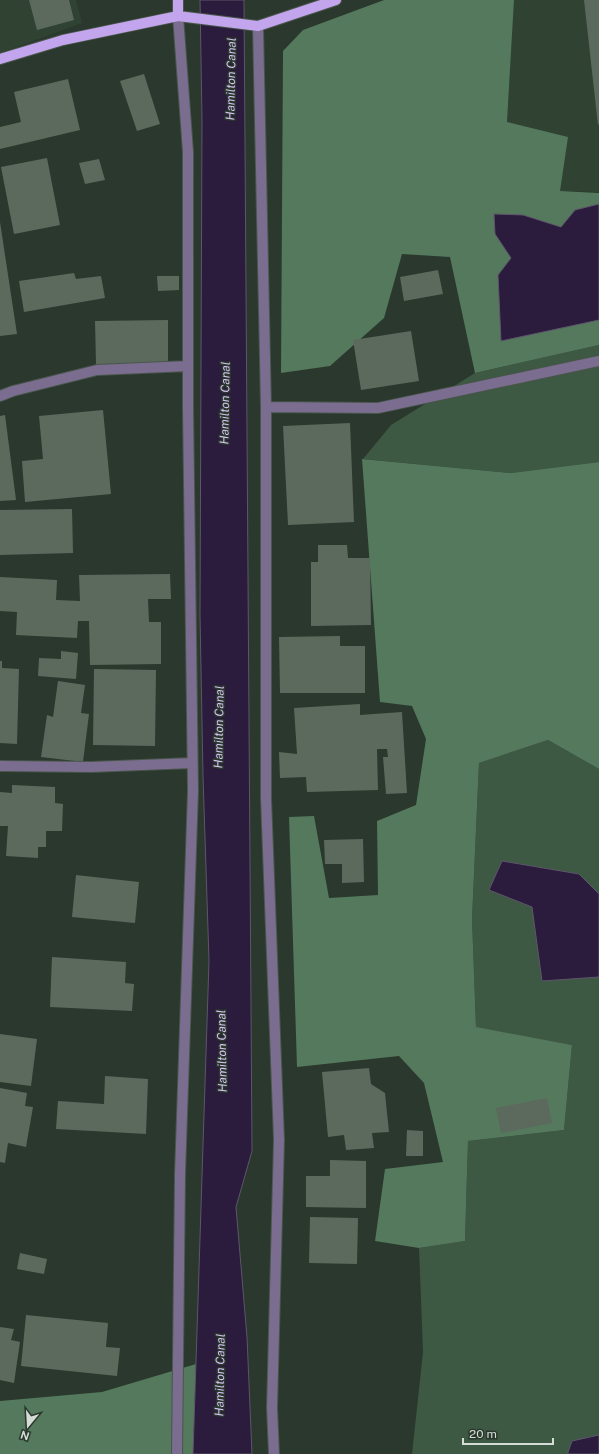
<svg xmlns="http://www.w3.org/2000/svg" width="599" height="1454" font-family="'Public Sans',sans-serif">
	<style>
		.built { fill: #304333 }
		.green { fill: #3d5843 }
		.forest { fill: #54795c }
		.water { fill: #2b1c3d; stroke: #5e566b }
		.building { fill: #5c6a5e }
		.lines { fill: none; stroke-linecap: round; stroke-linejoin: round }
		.minor-casing { stroke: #49564b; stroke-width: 12 }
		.major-casing { stroke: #49564b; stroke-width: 12 }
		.minor { stroke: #7b6d90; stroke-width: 10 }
		.major { stroke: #c2a5ec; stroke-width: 10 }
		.labels { text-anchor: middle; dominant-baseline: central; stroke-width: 3; stroke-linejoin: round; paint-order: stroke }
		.water-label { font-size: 12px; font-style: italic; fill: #d9c4f8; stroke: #2a382d }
	</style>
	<rect width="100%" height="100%" fill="#2a382d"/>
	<path class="built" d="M0 0H76L82 23 0 53Z
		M514 0H599V192L560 191 507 122Z"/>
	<path class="green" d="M599 345V462L511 473 363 459 391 425 475 373Z
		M548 740 599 769V1454H412L423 1352 419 1248 465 1241 468 1141 564 1130 572 1045 476 1028 472 919 479 763Z"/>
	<path class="forest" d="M384 0H514L507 122 568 137 560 191 599 193V345L475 373 450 257 402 254 384 318 330 366 281 373 283 51 303 30Z
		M362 459 511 473 599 462V769L548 740 479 763 472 919 476 1027 572 1045 564 1130 468 1141 465 1241 419 1248 375 1241 385 1169 443 1162 424 1083 399 1056 297 1067 289 817 314 816 329 898 378 895 377 821 416 805 426 739 412 706 380 702Z
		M196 1364 193 1454H0V1401L102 1392Z"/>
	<path class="water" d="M200 0H244L252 1151 236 1207 247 1337 252 1454H193L209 961 203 776 200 615 202 120Z
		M599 204V320L501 341 498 275 511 258 495 234 494 214 523 215 561 227 575 210Z
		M502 861 579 874 599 894V977L542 981 532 907 489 890Z
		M599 1435V1454H568V1452L572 1441Z"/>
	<path class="building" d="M29 0H69L74 20 37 30Z
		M584 0H599V124L598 125Z
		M144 74 160 124 137 131 120 81Z
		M68 79 80 130 0 149V127L21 122 14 92Z
		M47 158 60 225 14 234 1 167Z
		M99 159 105 180 85 184 79 163Z
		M0 222 17 334 0 336Z
		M438 270 443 294 404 301 400 277Z
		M74 273 76 279 101 276 105 298 24 312 19 281Z
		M157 276H179V290L158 291Z
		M168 320V364L96 365 95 321Z
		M411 331 419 381 361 390 353 340Z
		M103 410 111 494 25 502 22 461 43 459 39 416Z
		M5 415 16 500 0 501V416Z
		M350 423 354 522 288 525 283 426Z
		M72 509 73 553 0 555V510Z
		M318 545H347L348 558H370L371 625 311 626V562H318Z
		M170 574 171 599H148L149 622H161V664L90 665 89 621H78L77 638 16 635 17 612 0 611V577L57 580 56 600 80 601 79 575Z
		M340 636V646H365V693H280L279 637Z
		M61 651 78 653 76 679 38 676 39 658 61 659Z
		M0 661H2V668L19 669 17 744 0 743Z
		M94 669 156 670 155 746 93 745Z
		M58 681 85 685 81 713 89 714 83 762 41 757 47 715 53 717Z
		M360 704V715L402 712 407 793 386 794 383 757H388L387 749H377L378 790 307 792 306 777 280 778 279 752 297 754 294 708Z
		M12 785 55 787V803L63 804 62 831H46V847H38V858L6 856 8 826H0V792L12 793Z
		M363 839 364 882 342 883V864H325L324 840Z
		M76 875 139 882 135 923 72 917Z
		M52 957 126 962 125 983 134 984 132 1011 50 1007Z
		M0 1034 37 1039 31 1086 0 1082Z
		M369 1068 371 1084 385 1093 389 1132 372 1133 374 1148 346 1150 344 1135 328 1137 322 1072Z
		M105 1076 148 1079 146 1134 56 1129 58 1101 104 1104Z
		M0 1088 27 1093 25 1106 33 1107 26 1147 8 1143 5 1163 0 1162Z
		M547 1098 552 1123 501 1133 496 1108Z
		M407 1130 423 1131V1156H406Z
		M330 1160 366 1161V1208L306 1207V1176H330Z
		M310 1217 358 1218 357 1264 309 1263Z
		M20 1253 47 1259 44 1274 17 1269Z
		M26 1315 108 1323 106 1347 120 1348 117 1376 21 1366Z
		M0 1327 14 1329 11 1340 20 1342 14 1383 0 1380Z"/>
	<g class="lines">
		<defs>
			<path id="minor" d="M258 26 266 407V798L279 1140 272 1408 274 1454
				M0 396 13 391 97 370 188 366
				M266 407 378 408 599 361
				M0 766 91 767 192 763
				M177 1454 180 1174 193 791 188 407V152L178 16"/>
			<path id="major" d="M178 16V0
				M0 59 63 40 178 16 258 26 336 0"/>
		</defs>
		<use href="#minor" class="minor-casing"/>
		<use href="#major" class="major-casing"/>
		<use href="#minor" class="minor"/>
		<use href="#major" class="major"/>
	</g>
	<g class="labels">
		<g class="water-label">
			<text transform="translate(231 79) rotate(-89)">Hamilton Canal</text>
			<text transform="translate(225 403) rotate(-89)">Hamilton Canal</text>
			<text transform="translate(219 727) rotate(-89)">Hamilton Canal</text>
			<text transform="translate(222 1051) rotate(-91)">Hamilton Canal</text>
			<text transform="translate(220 1375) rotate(-89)">Hamilton Canal</text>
		</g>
	</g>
	<g transform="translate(28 1426) rotate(198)" stroke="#2a382d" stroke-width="3" paint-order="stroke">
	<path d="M0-3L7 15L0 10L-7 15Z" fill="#d4dcd5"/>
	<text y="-6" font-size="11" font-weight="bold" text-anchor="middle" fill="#d4dcd5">N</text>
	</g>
	<path d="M463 1438v6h90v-6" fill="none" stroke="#d4dcd5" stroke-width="2"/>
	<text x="469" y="1438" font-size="12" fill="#d4dcd5" stroke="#2a382d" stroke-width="3" paint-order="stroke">20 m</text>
</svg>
